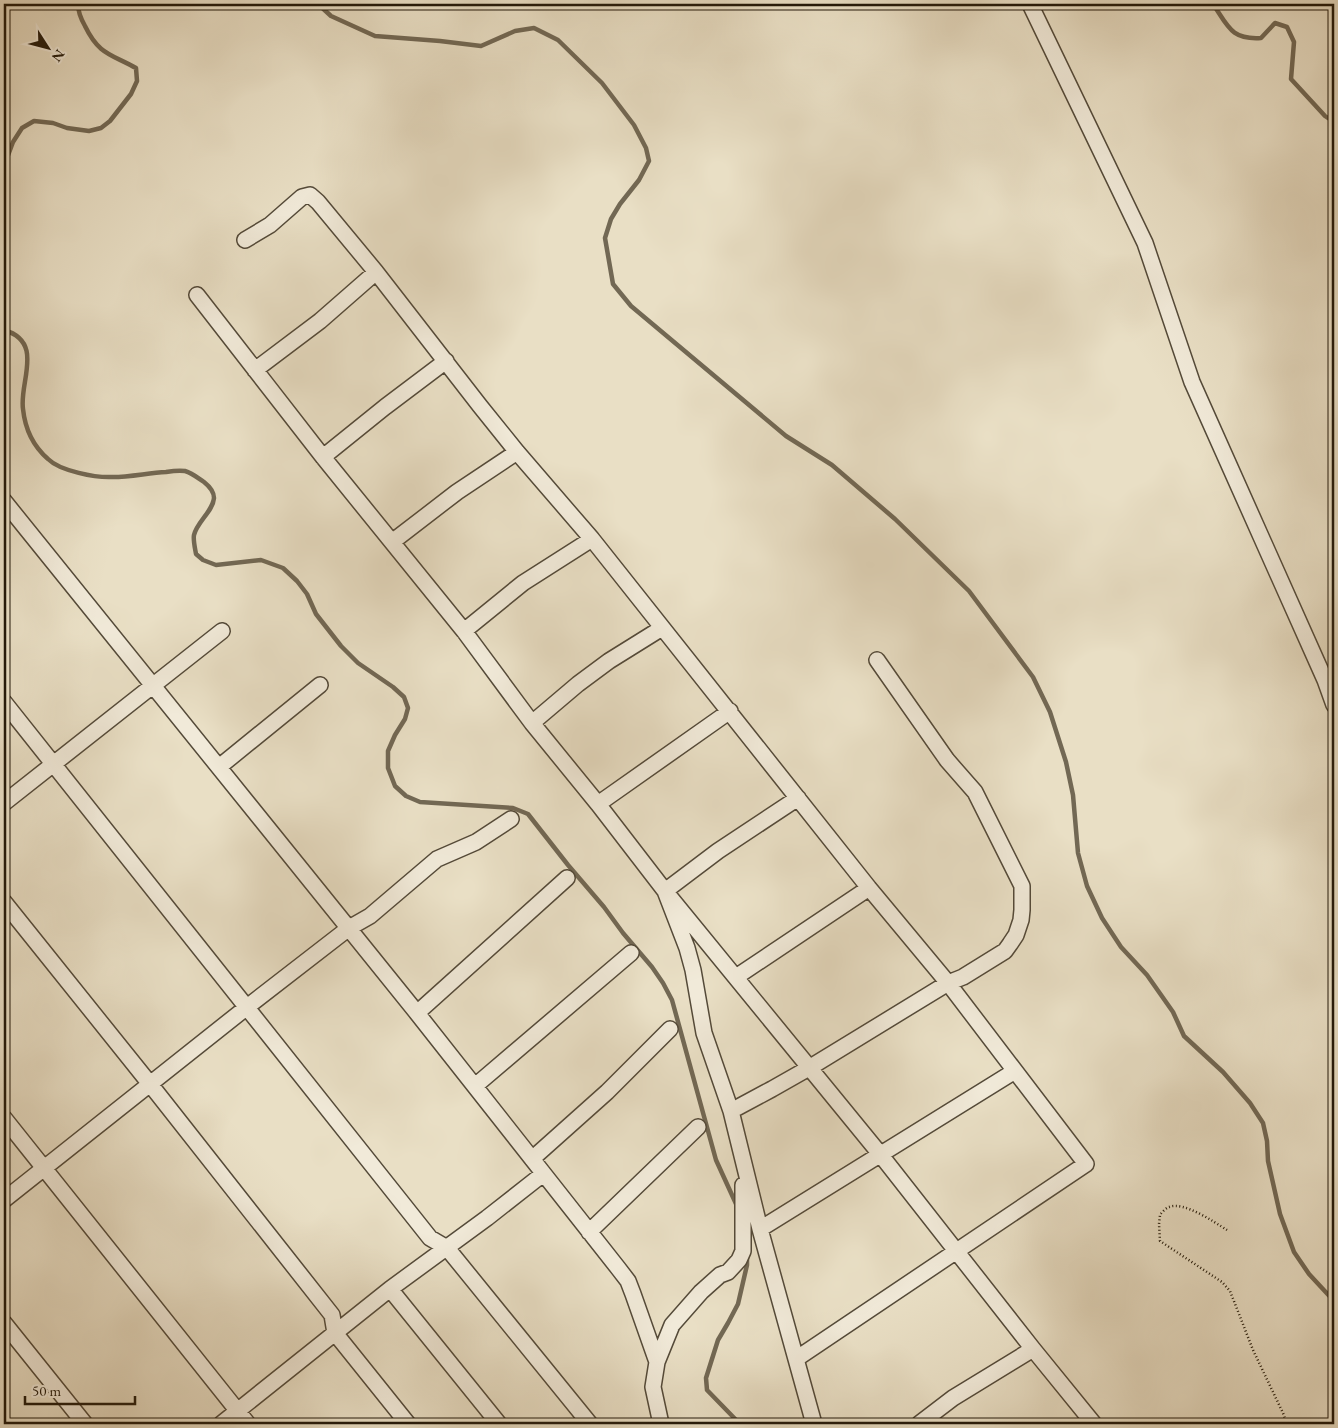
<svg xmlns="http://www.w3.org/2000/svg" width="1338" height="1428" font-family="'EB Garamond',serif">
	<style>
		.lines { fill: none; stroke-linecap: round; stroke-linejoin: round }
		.stream { stroke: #726854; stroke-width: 4.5 }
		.street-casing { stroke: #544a39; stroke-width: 18 }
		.path { stroke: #23190a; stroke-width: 2.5; stroke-dasharray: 1 2.5; stroke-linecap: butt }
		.street { stroke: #f1ead9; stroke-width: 15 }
	</style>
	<rect width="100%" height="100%" fill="#e9dfc5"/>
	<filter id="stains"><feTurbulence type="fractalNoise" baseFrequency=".004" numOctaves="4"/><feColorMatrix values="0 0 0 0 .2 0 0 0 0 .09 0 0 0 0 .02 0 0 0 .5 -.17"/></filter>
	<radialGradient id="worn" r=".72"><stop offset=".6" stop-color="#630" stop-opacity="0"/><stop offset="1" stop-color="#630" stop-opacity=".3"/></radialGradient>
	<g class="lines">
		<path class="stream" d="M318 4 331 16 375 36 440 41 481 46 515 31 534 28 558 40 602 83 634 125 646 148 649 161 639 180 620 204 611 219 605 238 613 284 631 306 786 436 832 465 895 519 969 591 1033 677 1050 712 1066 762 1073 795 1078 853 1087 886 1102 918 1121 947 1147 975 1173 1012 1184 1036 1223 1072 1250 1103 1263 1123 1267 1141 1268 1161 1280 1214 1294 1252 1309 1274 1334 1301
			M1213 4C1228 26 1231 40 1261 38L1275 23 1287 27 1294 42 1291 79 1325 116 1334 122
			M4 166 13 142 22 128 34 121 53 123 67 128 89 131 101 128 110 121 131 94 137 81 136 68C111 54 99 55 85 26 81 19 78 12 78 4
			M4 330C45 342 19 382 23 409 25 428 33 446 48 459 60 471 96 478 113 477 130 477 148 473 166 472 172 471 179 470 185 471 192 473 198 478 204 482 209 486 214 491 214 498 213 511 197 522 194 535 193 540 195 548 196 554L203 560 216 565 261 560 283 568 297 581 307 594 316 614 341 646 358 663 393 687 404 697 408 708 405 719 395 735 388 751V768L395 786 406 796 420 802 513 808 528 814 568 865 604 907 623 933 652 967 663 983 672 1000 716 1160 737 1206
			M740 1424 707 1390 706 1378 718 1340 728 1323 738 1304 747 1265V1255"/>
		<defs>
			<path id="street" d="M1030 4 1145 243 1192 382 1325 680 1334 705
				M245 240 270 225 302 197 310 195 318 202 376 272 480 406 517 452 592 539 869 888 948 983 1086 1164 796 1359 814 1424
				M197 295 323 457 464 631 532 723 598 804 665 891 880 1154 1033 1349 1094 1424
				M255 370 320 321 376 272
				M323 457 385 407 446 361
				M4 501 417 1013 618 1268 628 1281 633 1294 657 1362 653 1387 661 1424
				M392 542 457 492 517 452
				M464 631 523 583 592 539
				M4 702 430 1238 447 1248 590 1424
				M532 723 578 684 609 661 662 628
				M219 767 320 685
				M4 803 222 631
				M598 804 730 711
				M4 902 150 1084 332 1315 335 1333 408 1424
				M736 977 869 888
				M417 1013 567 878
				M475 1086 631 953
				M731 1111 772 1089 809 1068 948 983 963 977 1005 951 1010 944 1016 935 1021 920 1022 910V886L975 792 947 760 877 660
				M4 1118 248 1424
				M532 1159 607 1092 670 1029
				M4 1200 247 1007 349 928 370 916 437 859 476 842 511 819
				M760 1229 1015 1071
				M589 1232 698 1127
				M390 1289 499 1424
				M4 1323 85 1424
				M796 1359 760 1229 731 1111 704 1033 693 970 687 948 665 891 718 851 798 798
				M657 1362 672 1325 701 1292 720 1275 728 1272 739 1260 743 1251V1185
				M221 1424 390 1289 487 1218 543 1174
				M919 1424 953 1398 1033 1349"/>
		</defs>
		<use href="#street" class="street-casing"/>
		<path class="path" d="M1227 1230C1214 1222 1184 1201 1169 1207 1166 1208 1162 1212 1160 1215L1159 1224 1160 1241 1222 1282 1230 1291 1253 1350 1283 1413 1287 1424"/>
		<use href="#street" class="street"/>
	</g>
	<rect width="1338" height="1428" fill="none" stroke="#e9dfc5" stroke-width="20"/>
	<rect x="5" y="5" width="1328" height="1418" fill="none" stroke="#23190a" stroke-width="2.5"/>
	<rect x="10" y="10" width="1318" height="1408" fill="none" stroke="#23190a"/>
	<g transform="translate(48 48) rotate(126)" stroke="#f1ead9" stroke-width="4" paint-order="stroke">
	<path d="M0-4L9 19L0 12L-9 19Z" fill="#23190a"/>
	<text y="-8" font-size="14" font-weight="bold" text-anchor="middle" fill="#23190a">N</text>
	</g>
	<path d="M25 1396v8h110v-8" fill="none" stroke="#23190a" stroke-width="2.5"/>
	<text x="32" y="1396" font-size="15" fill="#23190a" stroke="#f1ead9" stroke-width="4" paint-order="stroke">50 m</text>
	<rect width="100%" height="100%" filter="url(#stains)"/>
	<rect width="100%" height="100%" fill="url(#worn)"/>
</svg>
